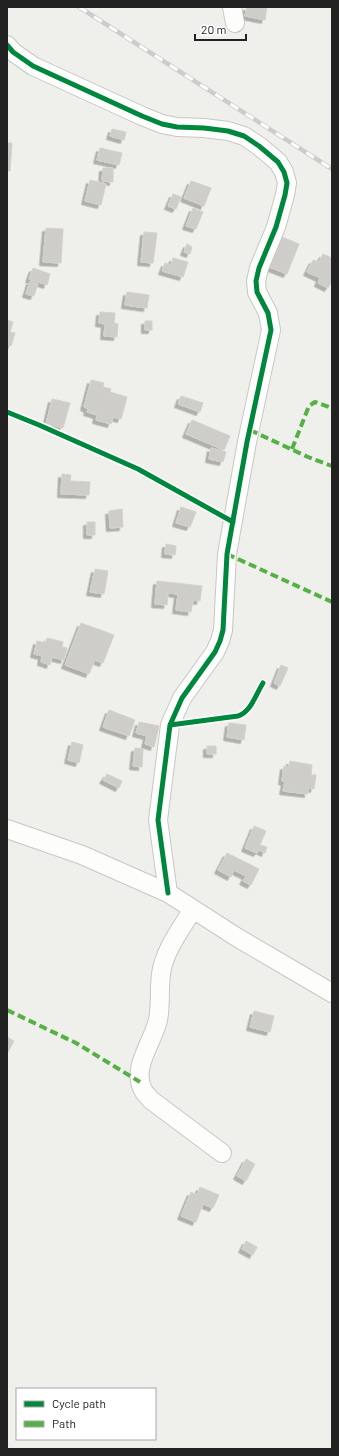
<svg xmlns="http://www.w3.org/2000/svg" width="339" height="1456" font-family="Barlow,sans-serif">
	<style>
		.building { fill: #cecdca; stroke: #d2d1cc; filter: url(#shadow) }
		.lines { fill: none; stroke-linecap: round; stroke-linejoin: round }
		.minor-casing { stroke: #c7c7c5; stroke-width: 20 }
		.minor { stroke: #fdfdfc; stroke-width: 18 }
		.rail-casing { stroke: #ccc; stroke-width: 4.5 }
		.rail { stroke: #fff; stroke-width: 3; stroke-dasharray: 9; stroke-linecap: butt }
		.quiet { stroke: #55b145; stroke-width: 4; stroke-dasharray: 8 4; stroke-linecap: butt }
		.cycleway-casing { stroke: #fff; stroke-width: 8 }
		.cycleway { stroke: #00873e; stroke-width: 5 }
	</style>
	<defs>
		<filter id="shadow"><feDropShadow dx="-3.5" dy="3.5" stdDeviation="0" flood-color="#0004"/></filter>
	</defs>
	<rect width="100%" height="100%" fill="#efefeb"/>
	<path class="building" d="M247 7H267L265 20 245 16Z
		M112 129 126 132 124 140 110 136Z
		M7 143H12L10 171H7Z
		M100 148 122 153 119 165 97 160Z
		M103 168H113V182L102 181Z
		M90 180 106 184 101 205 85 201Z
		M191 181 211 188 204 206 184 198Z
		M173 194 181 197 176 209 168 206Z
		M193 208 203 212 196 229 186 226Z
		M46 228 63 229 61 263 43 262Z
		M144 232 157 233 153 263 141 262Z
		M277 235 299 244 287 274 264 265Z
		M187 244 192 247 190 254 184 252Z
		M323 254 332 258V281L328 288 318 283 320 278 307 272 313 260 319 262Z
		M173 258 188 262 183 277 162 271 165 263 171 265Z
		M33 268 50 274 47 285 29 279Z
		M30 281 38 284 34 296 26 294Z
		M127 292 149 295 147 308 125 305Z
		M100 312 115 313 114 323 118 324 117 337 104 336 105 324 99 323Z
		M7 320 13 322 10 332 15 333 11 346 7 345Z
		M145 321H152V330H145Z
		M91 380 104 383 103 387 111 389 110 392 127 397 121 419 113 417 111 424 96 420 97 415 87 412 88 409 84 407Z
		M181 396 203 403 200 412 178 404Z
		M52 399 70 403 63 428 46 424Z
		M192 420 230 436 224 450 186 434Z
		M211 448 226 452 223 462 209 459Z
		M62 474 71 475 70 481 90 482 89 495 61 494Z
		M181 507 196 512 190 527 176 523Z
		M122 509 123 527 110 528 109 511Z
		M87 522H95V535H87Z
		M166 544 176 546 175 555 165 554Z
		M95 569 108 571 104 594 90 592Z
		M157 581 202 586 200 601 193 600 191 612 176 610 178 594 168 593 167 605 155 604Z
		M81 623 114 635 103 663 95 660 89 674 65 665Z
		M47 638 63 642 62 647 67 648 64 660 52 657 50 665 41 662 42 656 34 654 37 641 46 643Z
		M281 665 288 668 280 686 274 683Z
		M109 710 135 720 129 736 103 727Z
		M139 722 159 726 154 747 145 744 147 736 136 733Z
		M229 723 246 725 244 740 227 737Z
		M72 742 83 745 79 763 68 760Z
		M207 746H216V754H207Z
		M135 748 143 749 142 767 133 766Z
		M290 761 312 765 311 775H316L314 789 308 788V794L283 791 285 782 282 781 284 766 289 767Z
		M107 774 122 781 119 788 103 780Z
		M254 826 266 831 260 845 267 847 265 853 259 850 257 853 245 848Z
		M227 853 259 869 251 885 243 881 246 876 234 870 231 877 218 870Z
		M254 1011 274 1016 270 1032 250 1027Z
		M7 1037 14 1041 7 1054Z
		M246 1159 255 1164 246 1181 237 1176Z
		M200 1187 219 1195 213 1208 203 1204 196 1222 181 1216 191 1192 197 1195Z
		M246 1241 257 1247 253 1255 242 1249Z"/>
	<g class="lines">
		<defs>
			<path id="minor" d="M232 7 235 23
				M7 45 13 52 33 66 142 116 162 124 177 127 204 128 228 131 244 136 259 146 278 162 284 172 287 183 285 195 276 227 259 268 256 281 257 292 268 313 271 330 247 442 227 554 223 630 220 641 215 652 182 698 170 725 158 820 168 893
				M7 829 82 855 168 893 238 938 332 993
				M193 909C181 929 164 951 161 974 159 989 161 1006 158 1020 153 1042 131 1068 143 1090 145 1094 149 1097 151 1100L222 1153"/>
		</defs>
		<use href="#minor" class="minor-casing"/>
		<use href="#minor" class="minor"/>
		<defs>
			<path id="rail" d="M79 7 332 169"/>
		</defs>
		<use href="#rail" class="rail-casing"/>
		<use href="#rail" class="rail"/>
		<path class="quiet" d="M250 430 308 457 332 466
			M292 449 309 406 315 402 332 408
			M227 554 332 602
			M7 1010 76 1043 140 1082"/>
		<defs>
			<path id="cycleway" d="M7 45 13 52 33 66 142 116 162 124 177 127 204 128 228 131 244 136 259 146 278 162 284 172 287 183 285 195 276 227 259 268 256 281 257 292 268 313 271 330 247 442 227 554 223 630 220 641 215 652 182 698 170 725 158 820 168 893
				M7 412 39 425 138 469 233 522
				M170 725 238 716C251 712 256 694 263 683"/>
		</defs>
		<use href="#cycleway" class="cycleway-casing"/>
		<use href="#cycleway" class="cycleway"/>
	</g>
	<rect width="339" height="1456" fill="none" stroke="#222222" stroke-width="16"/>
	<rect x="16" y="1388" width="140" height="52" fill="#ffffff" stroke="#a7a7a7"/>
	<rect x="24" y="1401" width="20" height="6" fill="#00873e" stroke="#a7a7a7"/>
	<text x="52" y="1408" font-size="12" fill="#222222">Cycle path</text>
	<rect x="24" y="1421" width="20" height="6" fill="#55b145" stroke="#a7a7a7"/>
	<text x="52" y="1428" font-size="12" fill="#222222">Path</text>
	<path d="M195 34v6h51v-6" fill="none" stroke="#222222" stroke-width="2"/>
	<text x="201" y="34" font-size="12" fill="#222222" stroke="#ffffff" stroke-width="3" paint-order="stroke">20 m</text>
</svg>
